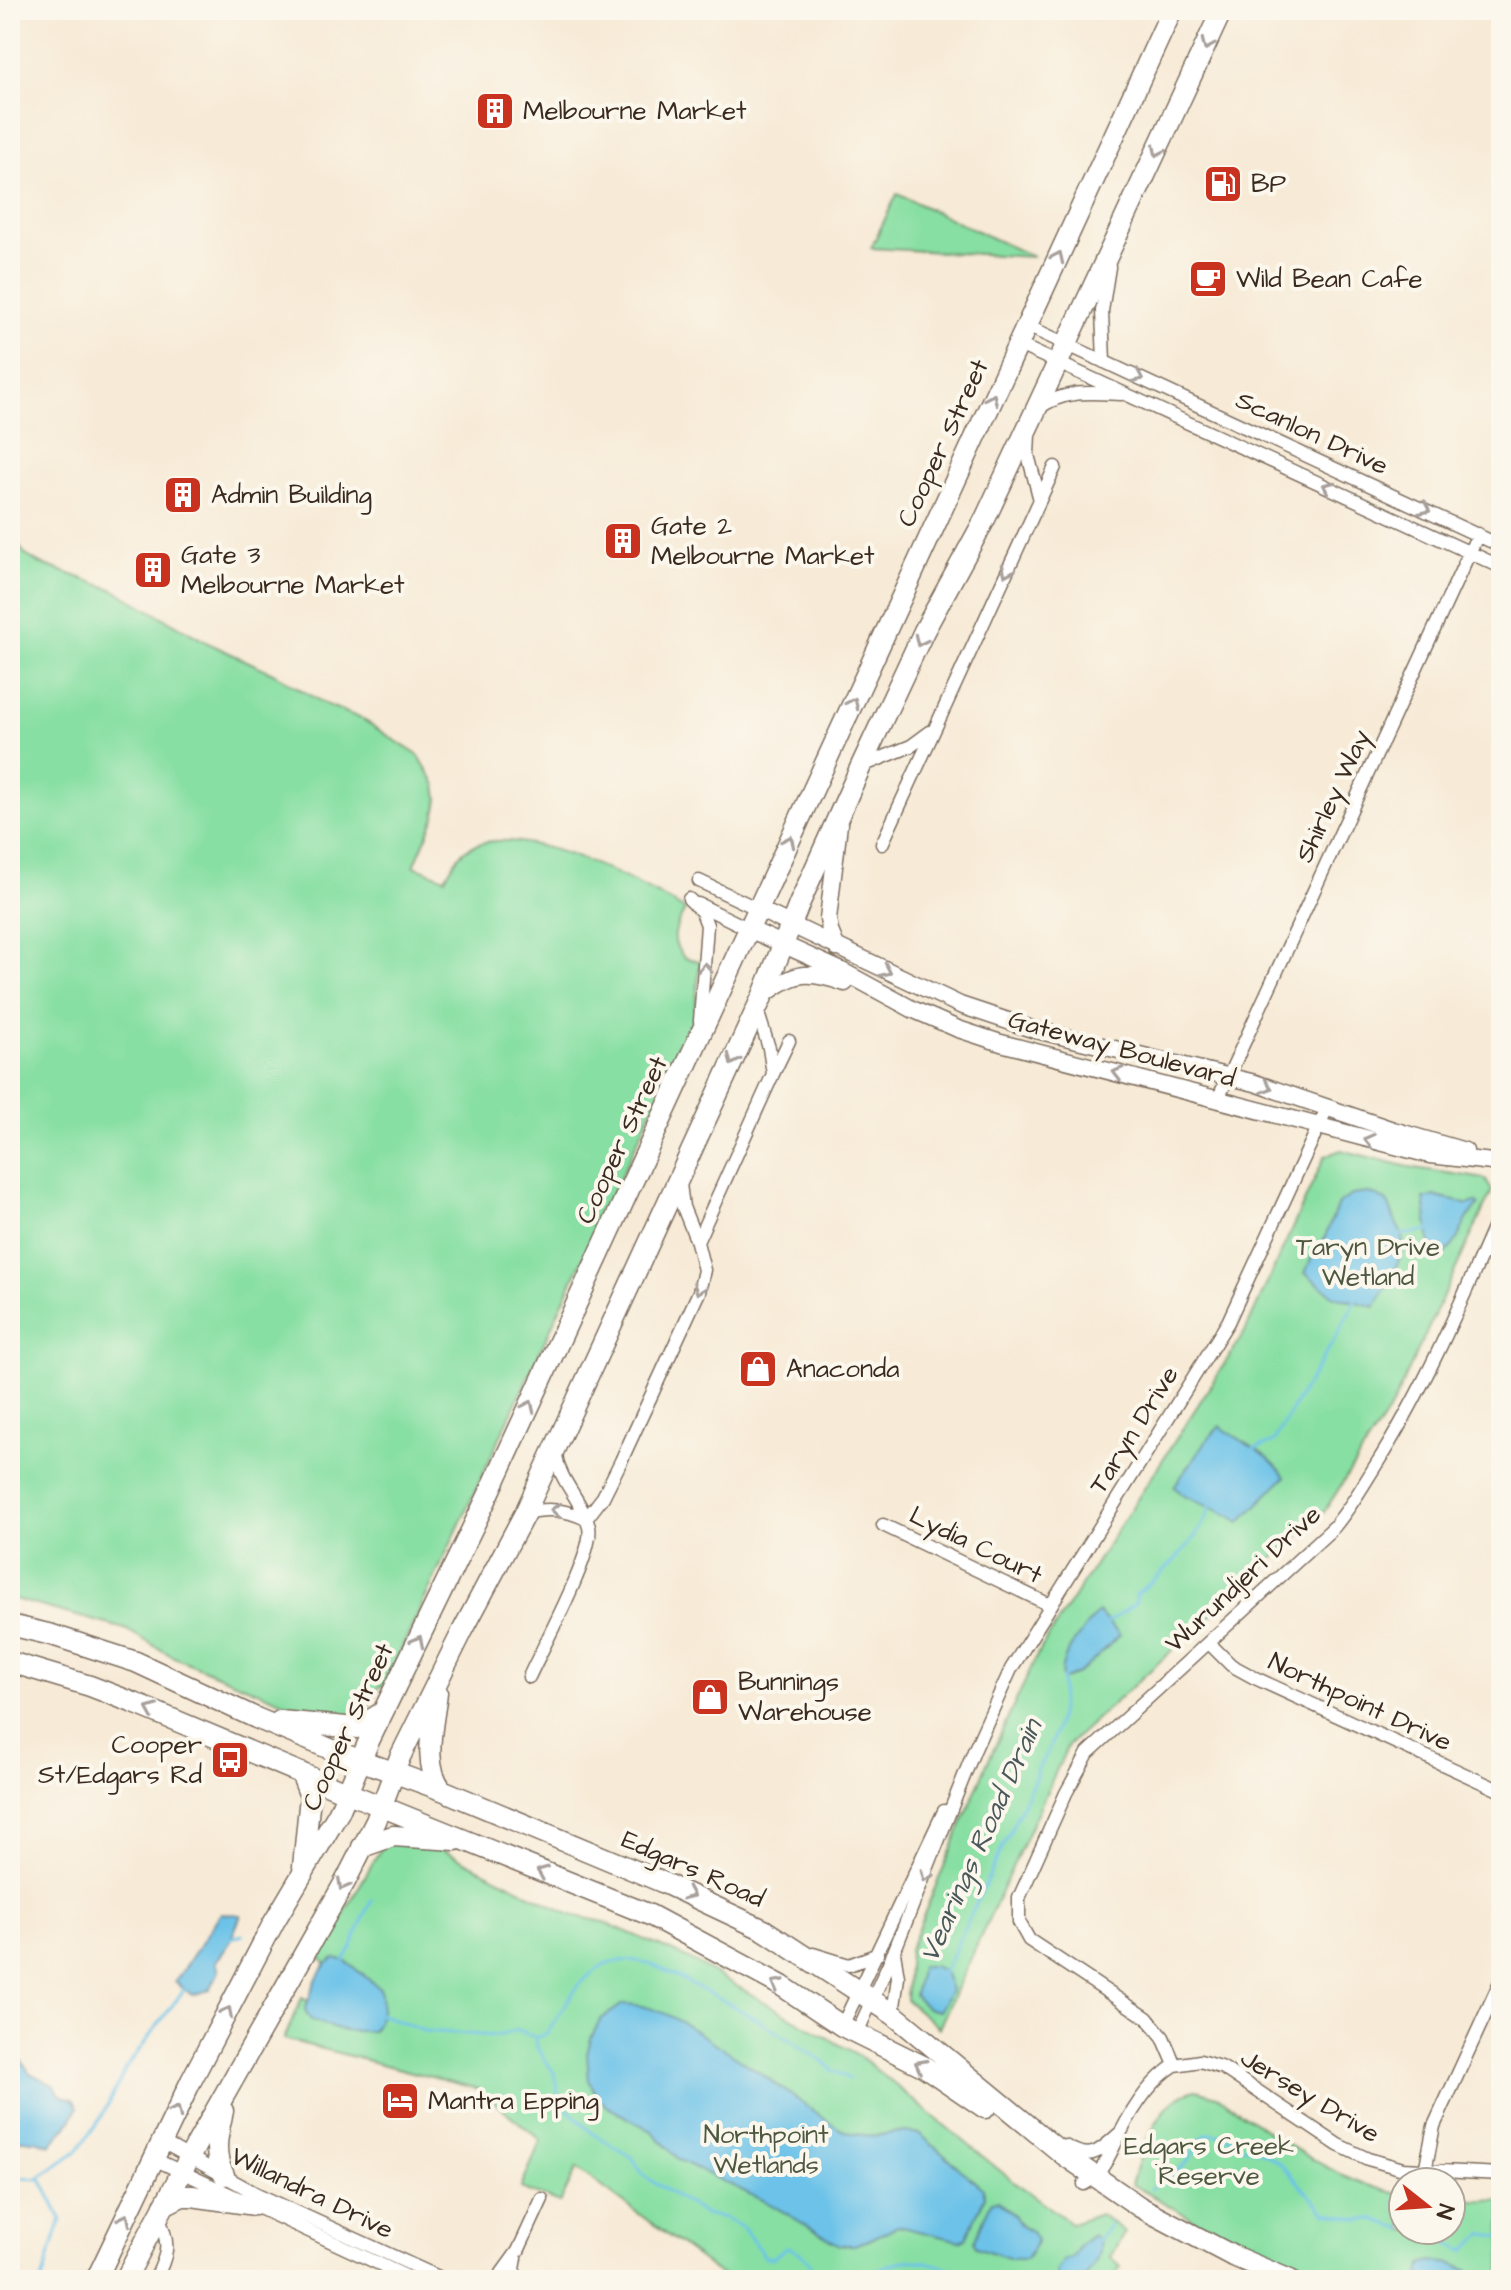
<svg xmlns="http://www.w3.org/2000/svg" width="1511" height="2290" font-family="'Architects Daughter',sans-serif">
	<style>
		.green { fill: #87dfa3; stroke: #618460; stroke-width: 2 }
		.water { fill: #6cc2e8; stroke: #547683; stroke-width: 2 }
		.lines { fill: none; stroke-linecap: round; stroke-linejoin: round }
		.stream { stroke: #6cc2e8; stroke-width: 3 }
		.minor-casing { stroke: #7d6d5e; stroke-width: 15 }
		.tertiary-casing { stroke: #7d6d5e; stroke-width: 19 }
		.primary-casing { stroke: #7d6d5e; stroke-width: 23 }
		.minor { stroke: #fff; stroke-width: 12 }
		.tertiary { stroke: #fff; stroke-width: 16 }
		.primary { stroke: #fff; stroke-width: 20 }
		.oneway { stroke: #a79f9a }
		.labels { text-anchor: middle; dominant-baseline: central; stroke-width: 8; stroke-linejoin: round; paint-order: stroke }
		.poi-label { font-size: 26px; fill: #3b2a1e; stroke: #fbf7ec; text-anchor: start }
		.street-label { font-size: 26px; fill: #3b2a1e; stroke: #fbf7ec }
		.park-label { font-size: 26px; fill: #4e573f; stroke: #fbf7ec }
		.water-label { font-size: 28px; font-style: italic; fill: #4a585b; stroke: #fbf7ec }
	</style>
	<rect width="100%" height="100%" fill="#fbf7ec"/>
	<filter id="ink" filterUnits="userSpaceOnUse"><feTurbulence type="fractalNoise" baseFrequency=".0125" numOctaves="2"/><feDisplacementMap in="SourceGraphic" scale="16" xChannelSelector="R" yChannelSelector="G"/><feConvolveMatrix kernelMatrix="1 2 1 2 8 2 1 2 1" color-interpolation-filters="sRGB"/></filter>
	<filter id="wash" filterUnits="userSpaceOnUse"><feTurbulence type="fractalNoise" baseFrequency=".006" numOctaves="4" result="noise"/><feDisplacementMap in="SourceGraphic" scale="32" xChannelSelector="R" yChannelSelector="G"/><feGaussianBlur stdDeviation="1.8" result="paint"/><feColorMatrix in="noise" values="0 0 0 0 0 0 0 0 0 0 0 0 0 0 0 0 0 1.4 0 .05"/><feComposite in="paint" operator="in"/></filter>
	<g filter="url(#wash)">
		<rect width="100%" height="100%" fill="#f7ead6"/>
		<path class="green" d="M897 194 1033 257 871 248Z
			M10 534 26 555 39 563 114 590 210 644 273 673 325 704 362 719 419 756 436 785 438 799 435 817 414 866 445 878C450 870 455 859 462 853 508 813 641 883 685 910 675 927 668 942 685 958L700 961 695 1012 690 1028 384 1687 380 1686 360 1721 313 1714 174 1657 125 1629 10 1598Z
			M1341 1150 1409 1167 1485 1179 1492 1191 1393 1404 1324 1512 1068 1745 939 2028 906 2000 909 1950 986 1766 1038 1653 1245 1332 1325 1156Z
			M394 1825 571 1915 604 1922 689 1959 858 2055 1003 2173 1072 2224 1100 2214 1125 2232 1110 2257 1121 2267 1112 2280H728L577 2168 560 2203 521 2188 541 2140 478 2089 284 2039 302 1998 308 2001 344 1993 320 1956Z
			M1196 2090 1217 2096C1274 2136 1334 2181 1403 2195V2230H1451V2199L1501 2201V2280H1331L1270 2256 1211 2229 1131 2184C1141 2154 1160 2095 1196 2090Z"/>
		<path class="water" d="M1368 1193C1391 1200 1388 1203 1396 1223 1397 1225 1402 1233 1402 1235 1406 1258 1385 1287 1375 1307L1334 1296 1305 1273 1316 1248 1325 1237 1338 1204 1352 1195Z
			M1435 1196C1446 1201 1456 1199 1467 1205L1476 1202 1479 1205C1458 1221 1462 1253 1432 1258L1424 1199Z
			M1220 1426C1242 1443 1270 1453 1285 1477L1239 1523 1233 1517 1186 1497 1174 1487 1207 1440Z
			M1098 1612 1120 1635C1103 1649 1084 1676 1062 1679 1057 1657 1085 1628 1098 1612Z
			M221 1913 241 1915 229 1944 216 1962 219 1971 210 1990 192 1995 175 1982Z
			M335 1958 345 1961 380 1988C383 2004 382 2017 373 2031H344L311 2020 305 2010C311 1994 318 1964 335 1958Z
			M921 1966H933L944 1971 951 1991 939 2011 927 2008 914 1996Z
			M623 2004C663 2005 685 2026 718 2045 760 2071 799 2102 840 2129 877 2144 889 2127 920 2134L983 2189 985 2197 966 2238 960 2241 897 2226 869 2240 854 2245H840L768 2203 679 2160 652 2131 606 2106 596 2095 589 2080 587 2054 591 2038 600 2020Z
			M10 2044 30 2073 55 2086 60 2095 73 2099 78 2107 71 2121 50 2145 36 2140H10Z
			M997 2201 1014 2215 1021 2226 1032 2232 1037 2240 1026 2259H1011L976 2247 974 2242 991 2202Z
			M1093 2235 1099 2240C1101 2257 1094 2268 1082 2280H1059L1056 2272 1063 2261 1073 2257 1080 2245Z
			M1432 2261 1452 2264 1471 2272 1470 2280H1428L1420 2274 1422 2264Z"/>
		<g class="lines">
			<path class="stream" d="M1398 1235 1430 1231
				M1254 1449 1274 1442C1298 1393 1332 1350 1355 1301
				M1107 1623 1136 1603V1594C1163 1574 1201 1539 1210 1507
				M231 1938 243 1935
				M343 1963C356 1943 360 1921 372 1900
				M944 1972 1036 1776V1770C1056 1745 1062 1711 1062 1679L1064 1676
				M377 2013 424 2031 497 2036 518 2030 535 2037 537 2047 554 2073 558 2093 565 2107 592 2133 632 2157 644 2176 704 2214 725 2218 743 2228 765 2257 773 2258 786 2247C804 2251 811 2264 819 2280
				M535 2037 542 2036 548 2032C564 2008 576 1980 603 1966 615 1960 632 1959 645 1963 665 1968 683 1980 701 1989 744 2010 783 2036 824 2062L832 2070 849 2079
				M10 2176 37 2179 77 2151 102 2116 126 2068 183 1991 189 1987
				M40 2177 61 2219 42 2280
				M1151 2189C1162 2179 1179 2172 1189 2160 1198 2148 1192 2146 1207 2134L1227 2136 1241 2146 1258 2150 1281 2164 1325 2212 1360 2220 1373 2219 1403 2229
				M1411 2230C1421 2231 1431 2231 1440 2236 1450 2242 1452 2247 1465 2251L1483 2234 1501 2236
				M1098 2240 1110 2224
				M862 2280C910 2244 936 2267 988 2280"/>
		</g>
	</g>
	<g filter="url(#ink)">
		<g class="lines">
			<defs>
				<path id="minor" d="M1025 325 1501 546
					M1017 344 1501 567
					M1104 362 1102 311 1109 267
					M1039 408C1065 389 1091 393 1121 394
					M1029 434 1028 455 1040 500
					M862 766 911 746 930 732
					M882 844 1055 467
					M699 881 758 909
					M689 899 702 912 707 925 700 1021
					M698 904 749 929
					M773 1074 789 1041
					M1218 1099 1478 534
					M680 1184 683 1207 697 1242
					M1501 1210C1463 1298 1426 1387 1374 1468 1361 1489 1349 1510 1333 1528L1088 1753 1066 1793 1019 1898V1922L1029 1940 1147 2018 1163 2037 1175 2065 1200 2061 1223 2068 1338 2145 1368 2159 1403 2169 1501 2174
					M525 1513C548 1508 564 1509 586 1519
					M586 1519 603 1497 621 1461 699 1292 704 1270 697 1242 773 1074 769 1048 757 1010
					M883 1525 1050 1605
					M1209 1643 1231 1665 1253 1677 1501 1791
					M529 1677C542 1648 595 1552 589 1527 582 1499 558 1481 556 1453
					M813 1954 849 1965 878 1954
					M893 2014 898 1977 894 1952
					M842 2026 944 1811
					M857 2033 894 1952 974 1751 1011 1669 1228 1322 1328 1106
					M162 2142 257 2194 445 2280
					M1065 2146C1093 2162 1099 2151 1120 2133
					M154 2159 414 2280
					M1425 2171 1434 2126 1501 1980
					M1084 2184C1104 2173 1110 2153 1120 2134 1133 2108 1151 2080 1175 2065
					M155 2280C168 2253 171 2245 158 2216
					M497 2280 518 2251 542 2199
					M512 2280 516 2258"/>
				<path id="tertiary" d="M758 909 960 1005 1032 1029 1255 1083 1393 1130 1465 1151
					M749 929 844 972 912 1009 958 1029 1001 1043 1430 1155 1501 1163
					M837 948 830 931 828 919 839 824
					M764 995C795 971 808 970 845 983"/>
				<path id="primary" d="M10 1625 52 1635 136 1662 256 1718 335 1751 442 1790 662 1882 764 1930 893 2014 1064 2155 1140 2207 1231 2255 1290 2280
					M10 1662 90 1686 134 1703 348 1793 650 1915 782 1986 842 2026 925 2067 985 2108
					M437 1692C434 1722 421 1764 442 1790
					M280 1721 357 1728 383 1712
					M301 1773 310 1796 303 1867
					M362 1847 393 1836 456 1840
					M223 2111C218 2133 212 2154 224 2175
					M164 2205 182 2196H192L255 2205
					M96 2280 191 2081 274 1922 339 1812 368 1743 487 1498 1172 10
					M125 2280 196 2145 346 1880 376 1821 400 1757 463 1630 525 1513 763 995 800 902 861 766 924 631 985 519 1222 10"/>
			</defs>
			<use href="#minor" class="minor-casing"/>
			<use href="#tertiary" class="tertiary-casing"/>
			<use href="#primary" class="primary-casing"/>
			<use href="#minor" class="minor"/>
			<use href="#tertiary" class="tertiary"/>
			<use href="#primary" class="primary"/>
		</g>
		<defs><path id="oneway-chevron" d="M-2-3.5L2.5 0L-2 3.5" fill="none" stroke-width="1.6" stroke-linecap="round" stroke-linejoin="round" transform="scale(2)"/></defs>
		<g class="oneway">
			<use href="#oneway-chevron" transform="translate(1207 45) rotate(114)"/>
			<use href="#oneway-chevron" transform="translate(1158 151) rotate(115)"/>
			<use href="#oneway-chevron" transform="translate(1058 257) rotate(-65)"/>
			<use href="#oneway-chevron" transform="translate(1138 377) rotate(25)"/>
			<use href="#oneway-chevron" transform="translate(992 399) rotate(-65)"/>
			<use href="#oneway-chevron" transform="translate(1328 487) rotate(-155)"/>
			<use href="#oneway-chevron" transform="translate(1425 509) rotate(25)"/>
			<use href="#oneway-chevron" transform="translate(1007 571) rotate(115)"/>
			<use href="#oneway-chevron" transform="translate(920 641) rotate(115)"/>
			<use href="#oneway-chevron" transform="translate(853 703) rotate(-65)"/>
			<use href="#oneway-chevron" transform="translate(789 841) rotate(-65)"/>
			<use href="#oneway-chevron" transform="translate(705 968) rotate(-87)"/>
			<use href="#oneway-chevron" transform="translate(886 971) rotate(25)"/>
			<use href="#oneway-chevron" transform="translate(733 1060) rotate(115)"/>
			<use href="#oneway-chevron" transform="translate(1118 1073) rotate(-166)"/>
			<use href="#oneway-chevron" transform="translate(1267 1087) rotate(18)"/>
			<use href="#oneway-chevron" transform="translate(1369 1140) rotate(-166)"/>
			<use href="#oneway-chevron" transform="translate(699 1289) rotate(110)"/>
			<use href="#oneway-chevron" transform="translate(529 1406) rotate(-65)"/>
			<use href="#oneway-chevron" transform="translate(556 1510) rotate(-175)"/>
			<use href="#oneway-chevron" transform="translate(418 1641) rotate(-64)"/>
			<use href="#oneway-chevron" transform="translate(151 1710) rotate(-157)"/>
			<use href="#oneway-chevron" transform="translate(542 1872) rotate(-158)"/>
			<use href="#oneway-chevron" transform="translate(926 1876) rotate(113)"/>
			<use href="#oneway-chevron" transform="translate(343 1885) rotate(118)"/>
			<use href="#oneway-chevron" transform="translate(689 1894) rotate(24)"/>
			<use href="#oneway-chevron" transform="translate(777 1984) rotate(-150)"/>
			<use href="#oneway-chevron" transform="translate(227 2012) rotate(-62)"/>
			<use href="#oneway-chevron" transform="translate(920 2065) rotate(-152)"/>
			<use href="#oneway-chevron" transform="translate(176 2111) rotate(-65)"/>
			<use href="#oneway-chevron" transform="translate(125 2219) rotate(-64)"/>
		</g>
	</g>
	<defs>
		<symbol id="building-square" viewBox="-11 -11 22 22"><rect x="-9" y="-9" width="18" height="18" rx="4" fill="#c8321e" stroke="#fbf7ec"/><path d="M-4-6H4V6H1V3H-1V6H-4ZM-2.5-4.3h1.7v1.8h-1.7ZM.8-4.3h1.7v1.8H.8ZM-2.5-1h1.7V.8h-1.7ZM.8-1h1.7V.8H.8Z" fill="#fff"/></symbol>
		<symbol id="fuel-square" viewBox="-11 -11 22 22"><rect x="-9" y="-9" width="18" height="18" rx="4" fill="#c8321e" stroke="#fbf7ec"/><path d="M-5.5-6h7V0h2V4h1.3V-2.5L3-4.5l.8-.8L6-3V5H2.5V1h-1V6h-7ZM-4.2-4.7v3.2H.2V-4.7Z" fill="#fff"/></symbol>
		<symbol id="cafe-square" viewBox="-11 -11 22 22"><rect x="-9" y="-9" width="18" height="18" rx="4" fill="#c8321e" stroke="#fbf7ec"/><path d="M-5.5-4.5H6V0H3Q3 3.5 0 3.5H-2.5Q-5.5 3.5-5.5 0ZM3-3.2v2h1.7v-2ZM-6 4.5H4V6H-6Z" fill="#fff"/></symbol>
		<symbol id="shop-square" viewBox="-11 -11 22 22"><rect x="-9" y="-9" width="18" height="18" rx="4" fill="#c8321e" stroke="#fbf7ec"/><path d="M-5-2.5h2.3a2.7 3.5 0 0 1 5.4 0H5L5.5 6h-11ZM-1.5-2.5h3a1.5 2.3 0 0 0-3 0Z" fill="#fff"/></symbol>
		<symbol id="bus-square" viewBox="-11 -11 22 22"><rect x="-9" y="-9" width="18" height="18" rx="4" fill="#c8321e" stroke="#fbf7ec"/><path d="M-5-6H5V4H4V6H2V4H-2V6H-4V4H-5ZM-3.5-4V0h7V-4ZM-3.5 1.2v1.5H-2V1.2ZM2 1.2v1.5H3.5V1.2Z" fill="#fff"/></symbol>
		<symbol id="hotel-square" viewBox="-11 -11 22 22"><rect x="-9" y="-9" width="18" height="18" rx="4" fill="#c8321e" stroke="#fbf7ec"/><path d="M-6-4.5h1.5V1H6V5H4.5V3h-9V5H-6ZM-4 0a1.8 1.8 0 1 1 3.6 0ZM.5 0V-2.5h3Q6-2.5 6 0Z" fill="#fff"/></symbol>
	</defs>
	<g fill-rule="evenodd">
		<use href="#building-square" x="473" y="89" width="44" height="44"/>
		<use href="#fuel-square" x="1201" y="162" width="44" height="44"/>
		<use href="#cafe-square" x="1186" y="257" width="44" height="44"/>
		<use href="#building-square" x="161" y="473" width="44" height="44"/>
		<use href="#building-square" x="601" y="519" width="44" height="44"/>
		<use href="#building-square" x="131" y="548" width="44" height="44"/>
		<use href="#shop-square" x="736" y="1347" width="44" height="44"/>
		<use href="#shop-square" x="688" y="1675" width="44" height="44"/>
		<use href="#bus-square" x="208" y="1738" width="44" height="44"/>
		<use href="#hotel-square" x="378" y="2079" width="44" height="44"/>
	</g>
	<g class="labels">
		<g class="poi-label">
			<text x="523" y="111">Melbourne Market</text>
			<text x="1251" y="184">BP</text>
			<text x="1236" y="279">Wild Bean Cafe</text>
			<text x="211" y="495">Admin Building</text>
			<text x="651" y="526">Gate 2<tspan x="651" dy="30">Melbourne Market</tspan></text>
			<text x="181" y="555">Gate 3<tspan x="181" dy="30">Melbourne Market</tspan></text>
			<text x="786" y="1369">Anaconda</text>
			<text x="738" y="1682">Bunnings<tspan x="738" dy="30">Warehouse</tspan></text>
			<text x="202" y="1745" text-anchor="end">Cooper<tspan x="202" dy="30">St/Edgars Rd</tspan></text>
			<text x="428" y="2101">Mantra Epping</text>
		</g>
		<g class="street-label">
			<text transform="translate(1312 433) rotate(25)">Scanlon Drive</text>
			<text transform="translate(943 443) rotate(-65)">Cooper Street</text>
			<text transform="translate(1333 796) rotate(-65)">Shirley Way</text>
			<text transform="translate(1122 1049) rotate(15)">Gateway Boulevard</text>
			<text transform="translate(622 1140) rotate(-65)">Cooper Street</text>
			<text transform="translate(1134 1430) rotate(-58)">Taryn Drive</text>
			<text transform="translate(976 1545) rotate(26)">Lydia Court</text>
			<text transform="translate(1243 1579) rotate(-43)">Wurundjeri Drive</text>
			<text transform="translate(1360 1702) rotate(25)">Northpoint Drive</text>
			<text transform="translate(348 1727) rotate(-65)">Cooper Street</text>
			<text transform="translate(693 1869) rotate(24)">Edgars Road</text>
			<text transform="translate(1310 2096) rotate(31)">Jersey Drive</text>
			<text transform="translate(312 2193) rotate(26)">Willandra Drive</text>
		</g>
		<g class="park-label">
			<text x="1368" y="1247">Taryn Drive<tspan x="1368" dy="30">Wetland</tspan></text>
			<text x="766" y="2135">Northpoint<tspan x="766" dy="30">Wetlands</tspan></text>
			<text x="1209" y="2146">Edgars Creek<tspan x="1209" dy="30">Reserve</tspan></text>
		</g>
		<g class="water-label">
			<text transform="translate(981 1841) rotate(-66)">Vearings Road Drain</text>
		</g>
	</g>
	<rect width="1511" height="2290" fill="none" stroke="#fbf7ec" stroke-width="40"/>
	<g transform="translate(1427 2206) rotate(107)"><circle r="38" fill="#fbf7ec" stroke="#aea59a" stroke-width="2"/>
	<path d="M0-6L14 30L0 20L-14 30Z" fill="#c8321e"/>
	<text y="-12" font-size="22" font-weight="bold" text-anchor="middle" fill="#3b2a1e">N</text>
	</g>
</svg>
